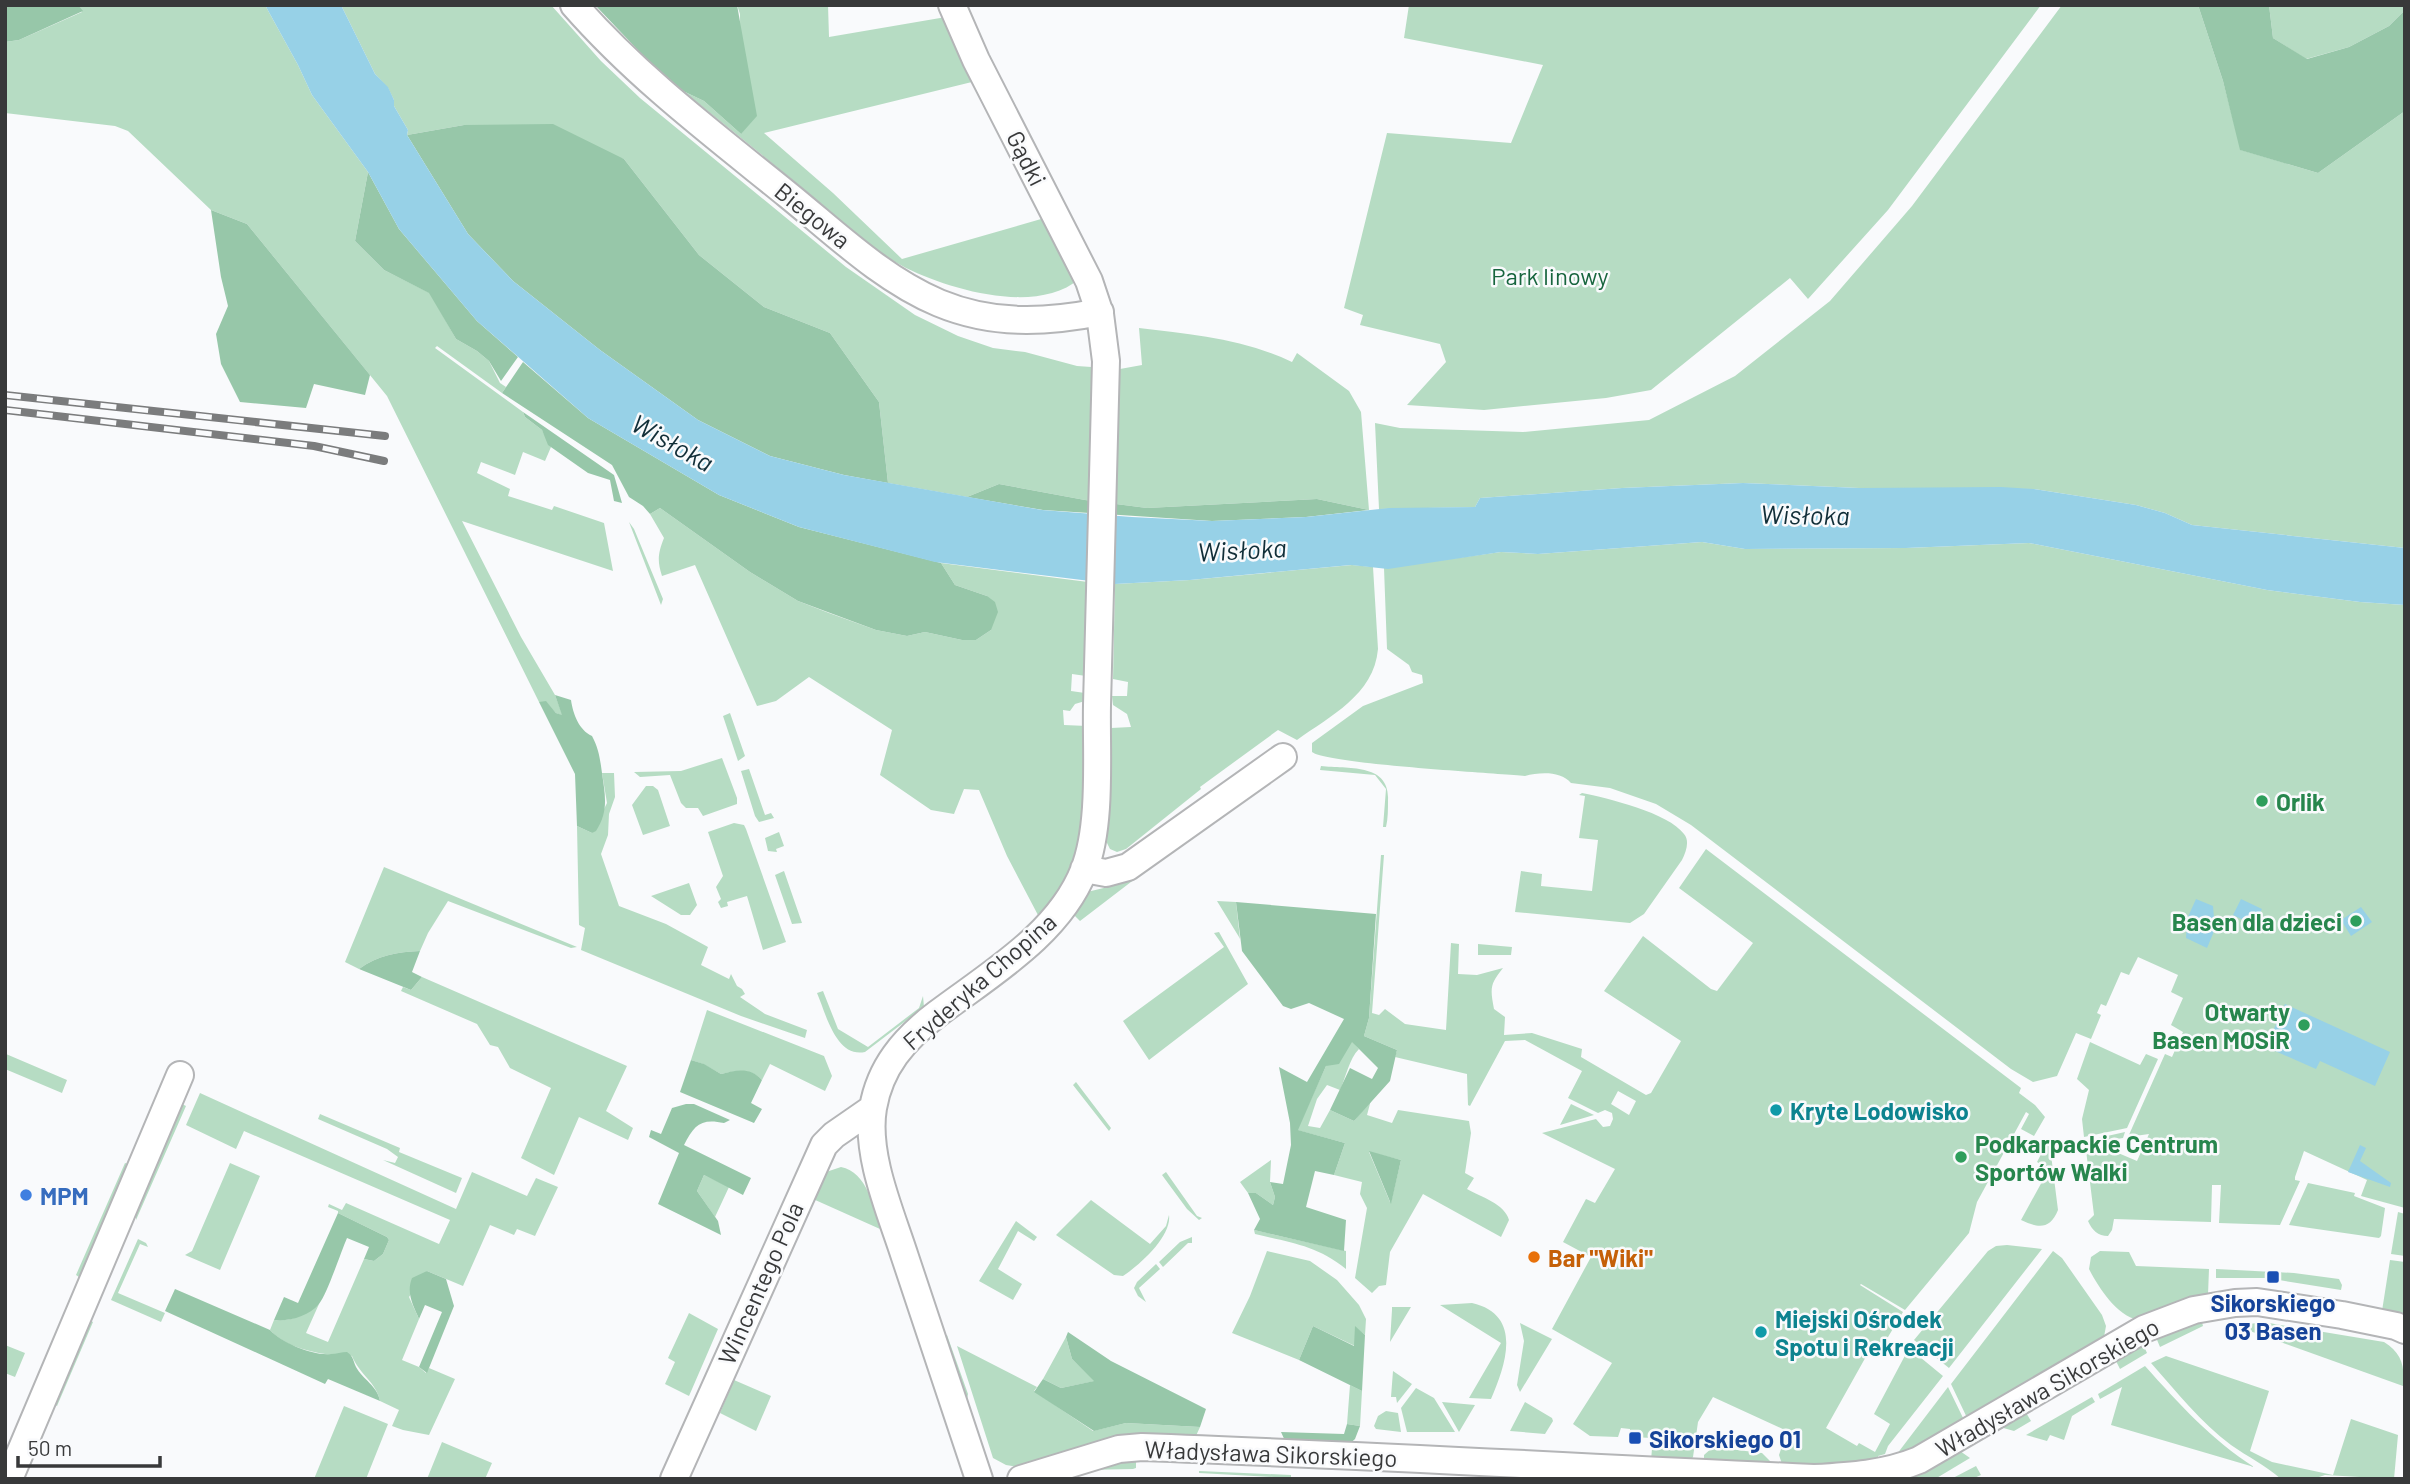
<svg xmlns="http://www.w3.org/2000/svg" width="2410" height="1484" font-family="Barlow,sans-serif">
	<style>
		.green { fill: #b6dcc3; fill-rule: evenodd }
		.forest { fill: #97c7a9 }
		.water { fill: #97d1e7 }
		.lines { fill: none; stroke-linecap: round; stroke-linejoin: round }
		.minor-casing { stroke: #b4b5b7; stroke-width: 30 }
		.minor { stroke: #fff; stroke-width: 26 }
		.rail-casing { stroke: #7b7c7d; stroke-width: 8 }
		.rail { stroke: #f9fafc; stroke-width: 5; stroke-dasharray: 16; stroke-linecap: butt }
		.leisure-dot { fill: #2e9e5b; stroke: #f9fafc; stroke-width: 2.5 }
		.culture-dot { fill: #0f9aa8; stroke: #f9fafc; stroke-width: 2.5 }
		.shop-dot { fill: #3f7fe0; stroke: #f9fafc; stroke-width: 2.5 }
		.food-dot { fill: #e8710a; stroke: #f9fafc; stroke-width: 2.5 }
		.transit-dot { fill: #1a4fb4; stroke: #f9fafc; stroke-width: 2.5 }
		.labels { text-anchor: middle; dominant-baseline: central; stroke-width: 5; stroke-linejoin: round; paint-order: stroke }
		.street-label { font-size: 24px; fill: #38393a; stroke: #f9fafc }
		.park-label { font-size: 24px; fill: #17653e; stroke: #f9fafc }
		.leisure-label { font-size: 24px; font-weight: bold; fill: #27864d; stroke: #f9fafc; text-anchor: start }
		.culture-label { font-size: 24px; font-weight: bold; fill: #0d838f; stroke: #f9fafc; text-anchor: start }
		.shop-label { font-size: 24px; font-weight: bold; fill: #366cbe; stroke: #f9fafc; text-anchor: start }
		.food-label { font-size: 24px; font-weight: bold; fill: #c56008; stroke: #f9fafc; text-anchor: start }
		.transit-label { font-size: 24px; font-weight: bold; fill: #164399; stroke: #f9fafc }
		.water-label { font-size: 26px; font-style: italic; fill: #112e38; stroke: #f9fafc }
	</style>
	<rect width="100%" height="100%" fill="#f9fafc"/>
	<path class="green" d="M78 5H265L298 65 312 95 368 172 355 241 384 270 430 293 456 339 477 351 489 361 500 383 506 387 502 393 437 346 435 348 523 412 525 417 542 430 551 447 545 461 523 452 515 475 481 462 477 473 510 489 508 496 552 510 554 506 604 523 613 571 462 521 521 637 555 695 563 716 556 713 546 702H539L387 396 247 224 211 210 128 131 115 126 5 113V42L19 40 82 12Z
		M341 5H551L601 61 640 98 846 267 915 315 958 336 993 348 1025 352 1077 366 1120 369 1142 365 1139 328C1191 334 1244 339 1292 362L1297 353 1349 391 1361 412 1369 510 1317 499 1147 508 1085 500 999 484 967 497 888 483 879 402 830 333 764 307 699 255 624 159 464 125 407 135 408 130 394 106V100L388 88 375 74Z
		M737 5H828L829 37 946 17 976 81 764 133 833 193 902 259 1048 217 1079 279C1037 315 951 290 906 268 873 251 841 220 812 196 770 161 726 126 683 91L704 101 741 134 740 14Z
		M1409 5H2041L1888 210 1808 299 1790 278 1651 390 1606 398 1484 410 1407 405 1446 362 1440 344 1360 325 1363 315 1344 308 1387 133 1511 143 1543 65 1404 38Z
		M2062 5H2198L2223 81 2241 150 2318 173 2405 111V548L2192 525 2165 513 2136 505 2034 489 1859 488 1743 483 1622 488 1480 498 1475 507 1379 509 1375 423 1400 428 1523 432 1649 420 1735 376 1830 301 1912 206Z
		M2269 5H2405V10L2389 26 2349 47 2306 59 2273 38Z
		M660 508 750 572 798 601 829 613 876 630 907 636 925 632 962 640H976L991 630 987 596 955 585 941 563 1088 582 1086 676 1072 674 1071 691 1085 693V701L1075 704 1070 711 1063 710 1064 725 1087 726 1083 836 1066 887 1039 917 1007 856 979 790 964 789 954 814 931 810 880 775 892 730 809 677 776 701 757 706 695 565 662 576C657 561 658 553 664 538L650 514Z
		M629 522 634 529 663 599 661 605Z
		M1702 542 1745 549 1906 548 2029 543 2267 590 2360 602 2405 605V1208L2361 1196 2367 1180 2304 1151 2295 1177V1180L2300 1181 2280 1225 2219 1223 2221 1185H2212L2211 1222 2114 1219 2112 1230 2108 1236C2098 1236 2092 1230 2088 1221L2094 1215 2086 1150 2104 1147 2137 1161 2149 1134 2128 1137 2165 1054 2172 1057 2183 1032 2171 1025 2183 998 2171 992 2178 975 2138 957 2129 975 2121 972 2106 1006 2101 1004 2097 1013 2101 1015 2091 1039 2076 1033 2057 1076 2033 1082 2011 1069 1691 825 1656 804 1610 788 1571 783C1561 771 1540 772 1525 776 1494 773 1327 764 1312 752V743L1363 706 1423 683 1422 675 1412 672 1409 665 1387 649 1384 568 1501 552 1538 554Z
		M1352 565 1373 567 1378 649C1374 695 1330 716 1297 740L1278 730 1200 787 1201 789 1126 849 1117 852 1110 849 1107 843 1111 728 1131 727 1127 714 1113 705 1112 696H1127L1128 682 1113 679 1115 584 1190 580Z
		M730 713 745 756 738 761 723 716Z
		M722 758 737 798V804L703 816 698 808H686L681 803 670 775 640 777 634 772 681 771Z
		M1321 766C1348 769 1390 763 1388 800 1388 809 1388 819 1386 827H1383L1386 789 1375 775 1320 770Z
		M749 769 765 815 771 813 774 818 759 822 755 816 741 771Z
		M602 773H614L615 797 609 814 608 835 601 854 619 906 666 924 708 947 701 965 729 979 731 974 737 986 742 989 745 994 740 997 765 1014 807 1030 805 1038 741 1016 581 950 585 928 579 925 577 826 592 833 607 803Z
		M646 786H653L658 790 670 826 643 835 632 805Z
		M1582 793C1607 798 1669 813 1684 834 1690 841 1686 852 1682 860L1644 914 1630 923 1515 912 1521 871 1542 874 1541 886 1592 891 1598 840 1579 838 1585 796 1579 795Z
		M734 823 744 825 746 829 786 942 763 950 747 896 727 902 728 906 721 908 718 902 721 899 716 887 723 876 708 832Z
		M779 832 784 846 776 849 777 852 768 851 765 838Z
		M1706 849 2021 1088 2019 1093 2035 1105 2045 1117 2034 1136 2021 1129 2029 1114 2026 1112 1977 1202 1969 1233 1905 1310 1861 1284 1860 1285 1903 1312 1876 1357 1868 1353 1826 1428 1857 1446 1859 1443 1875 1452 1890 1424 1874 1414 1909 1348 1943 1376 1888 1446 1885 1454 1878 1456V1459L1843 1468 1782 1464 1779 1455 1787 1431 1713 1397 1698 1422 1693 1457 1690 1461 1651 1460 1653 1438 1630 1437V1429L1621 1428 1618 1437 1590 1436 1573 1424 1612 1363 1552 1329 1591 1257 1563 1242 1586 1199 1595 1203 1615 1169 1542 1133 1596 1119 1603 1127 1610 1126 1613 1119 1612 1113 1605 1110 1598 1113 1568 1098 1582 1071 1525 1040 1505 1041 1470 1106 1468 1105 1467 1074 1395 1057 1397 1050 1364 1036 1369 1018 1381 855H1384L1372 1013 1379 1015 1385 1009 1405 1024 1446 1030 1451 943 1459 944 1458 974 1477 975 1503 968C1490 984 1490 988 1494 1009L1505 1017 1504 1035 1532 1033 1582 1049 1581 1057 1646 1095 1651 1093 1681 1041 1604 991 1643 936 1711 989 1717 991 1753 943 1679 888ZM1618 1091 1636 1101 1629 1115 1611 1104Z
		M384 867 577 947 571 948 448 901 428 933 420 951C397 952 378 955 359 969L345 962Z
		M784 871 802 923 792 924 775 875Z
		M1142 871 1144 872 1080 921 1071 912 1083 893 1120 884Z
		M689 883 697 905 690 915H681L651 896Z
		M1217 901 1236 902 1240 939 1239 937Z
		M1219 932 1248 984 1149 1060 1123 1021 1224 947 1214 933Z
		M1478 944 1512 947 1511 955H1478Z
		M422 977 627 1066 606 1111 633 1128 628 1140 579 1117 554 1175 521 1158 551 1088 510 1068 498 1047 490 1045 477 1024 401 991 403 987 411 990Z
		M823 991 838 1029 868 1047 919 1008 923 996 924 1007 865 1052C836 1058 826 1014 817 993Z
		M707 1010 824 1056 832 1076 825 1091 770 1064 762 1080C751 1068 736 1070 721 1074L703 1064 691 1060Z
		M1352 1041 1359 1049C1349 1059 1346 1077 1340 1090L1327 1085 1317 1099 1308 1126 1320 1128 1330 1110 1354 1121 1371 1100 1367 1115 1392 1123 1398 1110 1469 1121 1471 1133 1465 1173 1474 1178 1467 1189C1481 1197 1505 1204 1509 1220L1501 1237 1423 1194 1390 1252 1386 1285 1379 1286 1372 1293 1355 1278 1367 1208 1360 1194 1362 1182 1334 1175 1345 1143 1297 1130 1326 1066ZM1369 1152 1401 1160 1391 1202H1390Z
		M2090 1042 2140 1065 2146 1054 2158 1059 2127 1128 2084 1137 2082 1119 2089 1090 2077 1079Z
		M7 1047 6 1054 67 1080 62 1093 5 1069Z
		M1076 1082 1111 1128 1109 1131 1073 1085Z
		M200 1093 456 1209 472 1172 527 1196 536 1178 558 1187 535 1236 517 1229 514 1235 490 1225 463 1286 427 1271 409 1297 419 1319 402 1360 419 1367 426 1373 429 1368 455 1379 429 1435 403 1430 392 1426 399 1410 380 1401C377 1383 359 1374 352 1356 342 1353 334 1356 325 1354 305 1351 284 1345 270 1330L274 1320C293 1322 304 1314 319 1304L306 1333 328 1342 364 1259 374 1261 383 1254 389 1240 387 1237 338 1213V1211L328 1207 329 1204 342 1210 346 1203 439 1244 450 1220 244 1131 236 1149 186 1125Z
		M182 1104 186 1106 136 1220V1212Z
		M1571 1104 1594 1115 1560 1125Z
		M320 1114 400 1148 399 1152 462 1178 456 1193 383 1160 395 1163 398 1157 387 1149 318 1119Z
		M2125 1132 2123 1138 2085 1144V1141Z
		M2049 1139 2058 1210C2050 1230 2038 1228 2021 1220L2049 1169 2037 1162Z
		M1271 1160 1270 1182 1275 1197 1273 1205 1256 1193H1248L1240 1182Z
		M125 1163 128 1164 79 1277 76 1275Z
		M230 1163 260 1176 220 1270 185 1255 192 1251Z
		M841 1167C867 1172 874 1207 880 1229L813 1199 826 1172Z
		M1166 1172 1197 1216 1202 1218 1199 1220 1187 1209 1162 1175Z
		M704 1175 729 1187 715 1217 697 1191Z
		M2308 1183 2355 1193 2354 1196 2385 1208 2381 1236 2379 1238 2289 1225Z
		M1091 1200 1150 1244 1166 1226 1169 1215C1172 1236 1140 1265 1123 1276L1114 1275 1056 1235Z
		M2398 1212 2405 1214V1256L2391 1254Z
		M1016 1221 1037 1237 1034 1241 1018 1231 998 1269 1022 1284 1013 1300 979 1281Z
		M1254 1230 1346 1251V1269C1316 1245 1291 1243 1255 1234Z
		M1192 1237V1243H1188L1163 1267 1159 1262 1180 1242Z
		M138 1239 146 1243 148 1247 140 1244 118 1293 165 1313 161 1322 111 1300Z
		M2007 1245 2042 1249 1949 1368 1914 1340 1988 1251 1996 1246Z
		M1267 1251 1310 1261 1337 1280 1359 1305 1366 1319 1365 1335 1355 1327V1346L1313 1326 1299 1360 1232 1333 1250 1296Z
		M2053 1251 2062 1258 2102 1315 2106 1326 2104 1337 1969 1422 1951 1384Z
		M2100 1251 2129 1252 2136 1266 2209 1269 2208 1295 2138 1320C2116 1315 2099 1288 2089 1269L2091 1257Z
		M2390 1260 2405 1262V1314L2382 1311Z
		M1156 1264 1160 1269 1139 1288 1146 1302 1138 1296 1134 1288 1137 1282Z
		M2216 1269 2294 1273 2339 1279 2342 1285 2341 1290 2279 1280V1275L2267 1274 2266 1278H2216Z
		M1472 1303C1524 1315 1505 1366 1491 1399L1469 1398 1501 1343 1440 1305Z
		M1392 1307H1411L1390 1342 1392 1310Z
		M689 1313 718 1329 689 1396 665 1384 675 1362 668 1358Z
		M2201 1319 2203 1326 2201 1327 2160 1347 2155 1335Z
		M89 1320 93 1322 57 1406 53 1404Z
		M2263 1322 2384 1342C2402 1353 2405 1367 2403 1386L2236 1326Z
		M1520 1323 1552 1339 1520 1392 1517 1385 1524 1341Z
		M947 1335 968 1394 967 1400 965 1401 943 1336Z
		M1066 1337 1072 1359 1095 1381 1061 1388 1043 1379Z
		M2142 1342 2147 1353 2120 1369 2115 1359Z
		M5 1345 25 1353 15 1377 5 1373Z
		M957 1346 1037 1387 1034 1391 1093 1431 1126 1423 1200 1427 1195 1438 1018 1467 1006 1465 993 1458Z
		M2166 1356 2269 1391 2250 1451 2272 1462 2333 1475 2351 1419 2398 1435 2394 1479 2325 1475 2313 1479H2281C2265 1465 2248 1457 2231 1445 2201 1423 2176 1391 2151 1363Z
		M2145 1366C2179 1404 2212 1440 2254 1467L2111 1425 2122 1387 2100 1399 2098 1394Z
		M1393 1371 1412 1384 1397 1403 1396 1397H1391Z
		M734 1380 771 1396 756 1431 720 1413Z
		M1350 1385 1362 1391 1360 1426 1347 1424Z
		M1948 1387 1966 1424 1895 1457 1900 1450Z
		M1416 1388 1434 1398 1455 1432H1407L1401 1408Z
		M2092 1397 2095 1402 2072 1416 2064 1440 2050 1435 2047 1441 2026 1435Z
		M1442 1402 1475 1405 1459 1432Z
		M1525 1402 1552 1418 1553 1421 1545 1434 1510 1431Z
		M344 1406 388 1424 366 1479H314Z
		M1386 1411 1398 1413 1401 1432 1376 1429 1374 1426 1378 1416Z
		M2025 1411 2031 1421 2014 1431 2000 1427Z
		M442 1442 492 1463 485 1479H427Z
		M1713 1447 1762 1453 1770 1461 1768 1464 1712 1463 1704 1459V1455Z
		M1960 1451 1970 1458 1935 1479H1902Z
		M1136 1456V1468L1133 1469 1082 1470Z
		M1976 1466 1981 1475 1972 1479H1951Z
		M1199 1471 1291 1475V1478L1199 1473Z"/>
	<path class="forest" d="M5 5H78L83 11 19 40 5 42Z
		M595 5H737L757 116 741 134 704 101 683 91 654 67Z
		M2198 5H2269L2273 38 2307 59 2349 47 2389 26 2405 10V111L2318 173 2240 150 2223 81Z
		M553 124 624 159 699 255 764 307 830 333 879 402 888 483 844 475 770 456 698 420 600 350 513 281 468 234 407 135 464 125Z
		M368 172 399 229 477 321 518 357 501 381 489 361 477 351 456 339 429 293 384 270 355 241Z
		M211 210 247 224 370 375 365 395 314 384 306 408 240 402 221 364 216 334 228 306 221 277Z
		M523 362 588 418 719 495 799 527 941 563 955 585 987 596 995 602 998 612 991 630 976 640H962L925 632 907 636 876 630 798 601 750 572 660 508 650 514 643 506 629 497 612 465 502 393Z
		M523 412 614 475 622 503 614 501 610 480 588 473 548 445 542 430 525 417Z
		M999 484 1085 500 1147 508 1317 499 1369 510 1306 517 1212 521 1043 510 967 497Z
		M555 695 571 700C573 714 579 730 592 736 599 749 600 759 602 773 605 795 609 811 596 831L592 833 577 826 575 774 539 702 546 701 556 713 562 715Z
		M1236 902 1376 914 1369 1018 1364 1036 1397 1050 1390 1081 1354 1121 1330 1110 1350 1068 1372 1079 1378 1068 1352 1042 1339 1064 1326 1066 1298 1130 1345 1143 1334 1175 1315 1171 1306 1207 1346 1220 1344 1251 1254 1230 1260 1219 1248 1193H1256L1273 1205 1275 1197 1270 1182 1283 1184 1291 1145 1290 1123 1279 1067 1307 1082 1344 1019 1309 1003 1291 1009 1283 1006 1242 951Z
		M420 951 412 972 422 977 411 990 359 969C378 955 397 952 420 951Z
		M691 1060 704 1064 721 1074C737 1070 750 1067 762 1080L751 1103 762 1109 754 1123 680 1092Z
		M686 1104H694L730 1120 724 1123C701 1118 694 1125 684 1145L751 1178 743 1195 704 1175 697 1191 718 1221 721 1235 658 1204 679 1153 649 1137 651 1130 661 1134 672 1108Z
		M1369 1151 1401 1160 1391 1204Z
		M338 1213 387 1237 389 1240 383 1254 374 1261 364 1259 369 1247 347 1238C341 1252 327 1294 319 1304 309 1316 289 1322 274 1320L284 1297 298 1303Z
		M427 1271 446 1279 454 1306 427 1373 419 1367 442 1312 425 1305 419 1319C413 1305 406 1293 412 1278Z
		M175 1289 270 1330C282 1343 313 1356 331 1354 336 1354 342 1352 347 1352 354 1357 353 1361 356 1367 363 1380 377 1385 380 1401L328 1379 325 1384 165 1311Z
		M1313 1326 1354 1346 1355 1326 1365 1335 1362 1391 1299 1360Z
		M1068 1332 1111 1361 1206 1409 1200 1427 1126 1423 1094 1431 1034 1392 1043 1379 1061 1388 1094 1381 1072 1359 1066 1337Z
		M1347 1424 1360 1426 1355 1439 1347 1446 1286 1443 1281 1432 1344 1434Z"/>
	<path class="water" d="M265 5H341L375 74 388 87 394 100V106L408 130 407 135 468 234 513 281 600 350 698 420 770 456 844 475 1042 510 1132 517 1212 521 1306 517 1389 508 1475 507 1480 498 1622 488 1743 483 1859 488 2001 487 2034 489 2136 505 2165 513 2192 525 2405 548V605L2360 602 2267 590 2029 543 1906 548 1745 549 1702 542 1538 554 1501 552 1388 569 1351 565 1190 580 1115 584 935 562 799 527 719 495 588 418 477 321 399 229 368 172 312 95 298 65Z
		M2196 899 2213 906 2215 929 2207 948 2186 938 2187 919Z
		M2241 899 2262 909 2254 925 2233 915Z
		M2361 907 2372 922 2351 936 2341 920Z
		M2285 1004 2390 1052 2375 1086 2320 1061 2316 1069 2266 1047Z
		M2360 1145 2366 1148 2360 1161 2391 1183 2390 1187 2348 1172Z"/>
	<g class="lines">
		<defs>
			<path id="minor" d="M574 5C637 77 714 135 788 195 835 233 882 279 939 303 992 325 1044 323 1100 312
				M952 5 976 60 1089 281 1100 314 1106 361C1103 475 1100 590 1097 705 1096 753 1102 825 1084 870 1059 934 990 974 937 1014 904 1039 880 1067 873 1108 865 1155 891 1213 905 1257 929 1331 954 1405 979 1479
				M1084 869 1106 873 1128 867 1283 757
				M9 1479 180 1075
				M674 1479 824 1145 834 1135 873 1108
				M1021 1479 1119 1449 1142 1447C1366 1455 1590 1468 1814 1478 1850 1476 1885 1474 1919 1460L2144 1329 2194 1310 2235 1303 2257 1302 2342 1315 2396 1326 2405 1330"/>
		</defs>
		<use href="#minor" class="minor-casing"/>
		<use href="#minor" class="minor"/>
		<defs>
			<path id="rail" d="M5 395 385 436
				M5 410 314 446 384 461"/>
		</defs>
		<use href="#rail" class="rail-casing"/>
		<use href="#rail" class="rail"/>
	</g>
	<g class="leisure-dot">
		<circle cx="2262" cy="801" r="7"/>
		<circle cx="2356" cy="921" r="7"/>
		<circle cx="2304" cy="1025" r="7"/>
		<circle cx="1961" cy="1157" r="7"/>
	</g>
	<g class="culture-dot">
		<circle cx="1776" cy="1110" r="7"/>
		<circle cx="1761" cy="1332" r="7"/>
	</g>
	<circle class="shop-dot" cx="26" cy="1195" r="7"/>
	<circle class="food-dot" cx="1534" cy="1257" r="7"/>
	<g class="transit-dot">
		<rect x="2266" y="1270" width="14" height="14" rx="3.5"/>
		<rect x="1628" y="1431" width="14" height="14" rx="3.5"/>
	</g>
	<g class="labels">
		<g class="street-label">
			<text transform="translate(1027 158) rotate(63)">Gądki</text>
			<text transform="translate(813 215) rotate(39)">Biegowa</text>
			<text transform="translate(979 981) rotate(-41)">Fryderyka Chopina</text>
			<text transform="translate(760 1283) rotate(-66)">Wincentego Pola</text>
			<text transform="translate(2047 1387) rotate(-30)">Władysława Sikorskiego</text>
			<text transform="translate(1271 1453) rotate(2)">Władysława Sikorskiego</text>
		</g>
		<g class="park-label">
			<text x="1550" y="275">Park linowy</text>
		</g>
		<g class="leisure-label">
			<text x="2276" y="801">Orlik</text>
			<text x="2342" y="921" text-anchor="end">Basen dla dzieci</text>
			<text x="2290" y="1011" text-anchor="end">Otwarty<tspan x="2290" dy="28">Basen MOSiR</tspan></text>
			<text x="1975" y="1143">Podkarpackie Centrum<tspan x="1975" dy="28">Sportów Walki</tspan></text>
		</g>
		<g class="culture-label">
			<text x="1790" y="1110">Kryte Lodowisko</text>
			<text x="1775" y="1318">Miejski Ośrodek<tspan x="1775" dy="28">Spotu i Rekreacji</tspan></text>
		</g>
		<g class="shop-label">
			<text x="40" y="1195">MPM</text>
		</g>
		<g class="food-label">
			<text x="1548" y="1257">Bar "Wiki"</text>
		</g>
		<g class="transit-label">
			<text x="2273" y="1302">Sikorskiego<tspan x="2273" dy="28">03 Basen</tspan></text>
			<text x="1649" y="1438" text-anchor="start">Sikorskiego 01</text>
		</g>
		<g class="water-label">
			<text transform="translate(673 442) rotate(29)">Wisłoka</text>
			<text transform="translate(1805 514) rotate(1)">Wisłoka</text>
			<text transform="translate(1242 549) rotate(-3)">Wisłoka</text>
		</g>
	</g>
	<rect width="2410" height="1484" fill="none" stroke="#38393a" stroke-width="14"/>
	<path d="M18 1456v10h142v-10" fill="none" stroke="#38393a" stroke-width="3.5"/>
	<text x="28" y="1456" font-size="21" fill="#38393a" stroke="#f9fafc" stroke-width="5" paint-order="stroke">50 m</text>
</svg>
